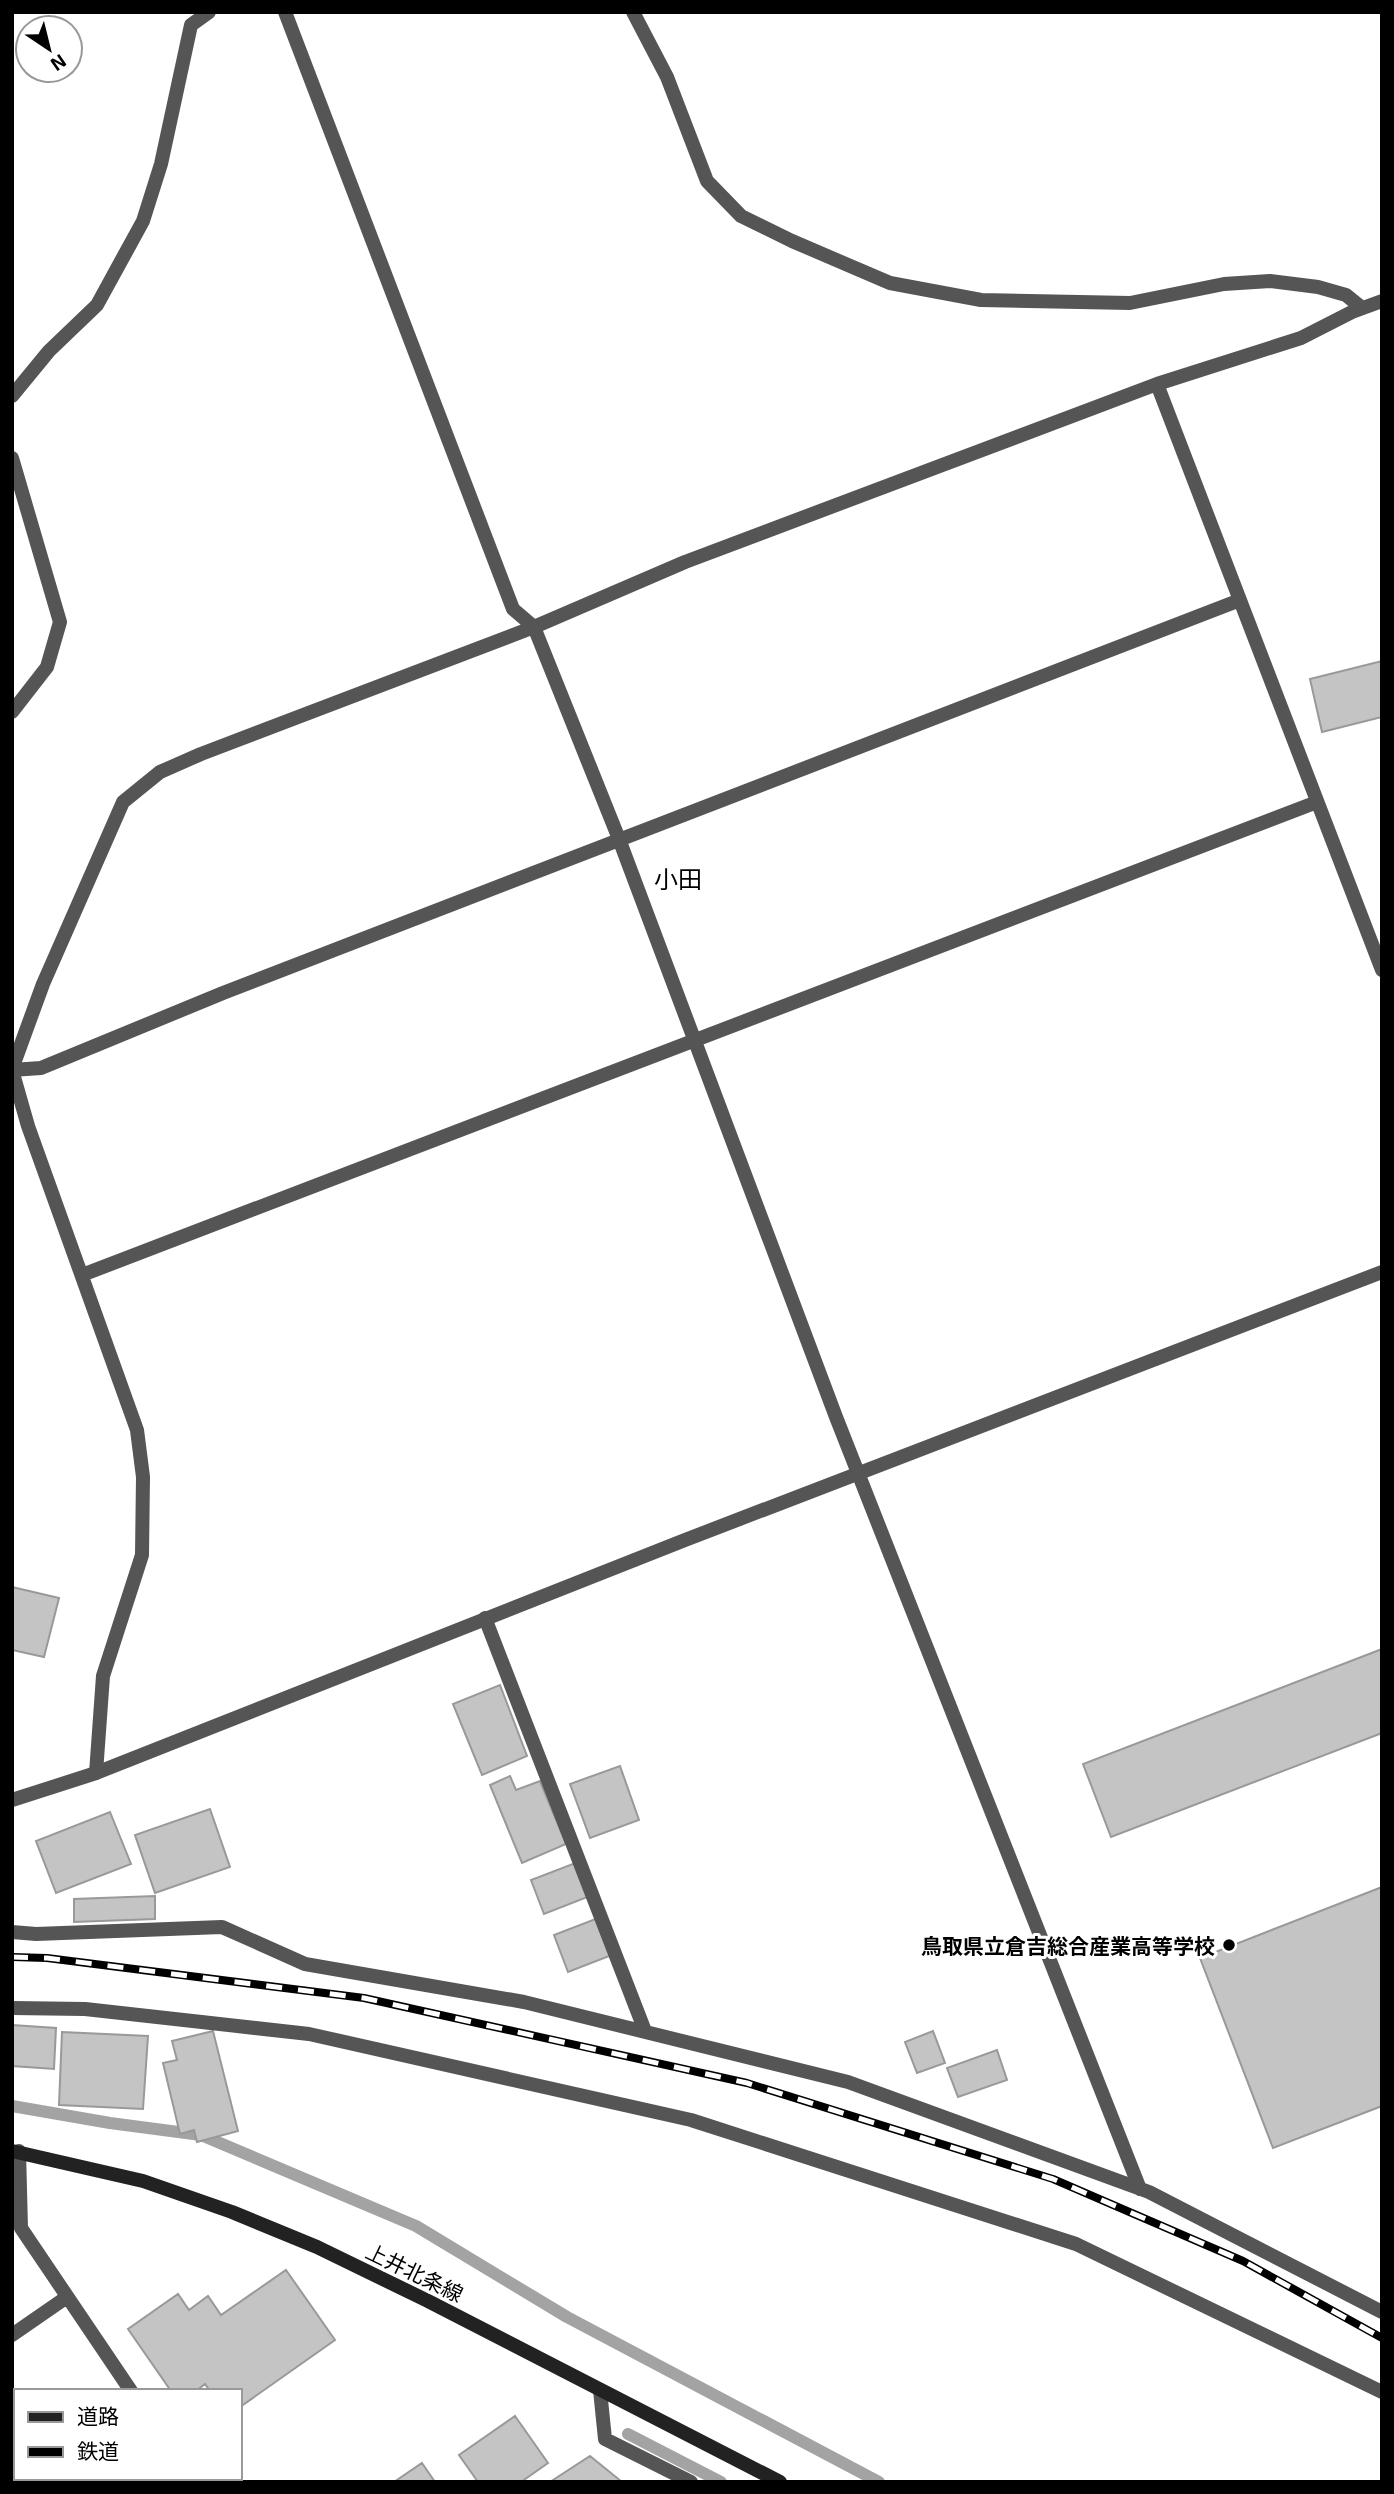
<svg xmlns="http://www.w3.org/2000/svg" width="1394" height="2494" font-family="'Exo 2','Noto Sans JP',sans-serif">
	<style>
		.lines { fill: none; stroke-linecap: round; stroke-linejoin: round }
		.stream { stroke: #a3a3a3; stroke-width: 12 }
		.building { fill: #c4c4c4; stroke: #999; stroke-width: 2 }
		.minor { stroke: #555; stroke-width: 14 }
		.tertiary { stroke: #555; stroke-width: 14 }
		.secondary { stroke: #222; stroke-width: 14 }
		.rail-casing { stroke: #000; stroke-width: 8 }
		.rail { stroke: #fff; stroke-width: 5; stroke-dasharray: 16; stroke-linecap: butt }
		.poi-dot { fill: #000; stroke: #fff; stroke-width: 2.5 }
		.labels { text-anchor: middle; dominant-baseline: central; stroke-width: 6; stroke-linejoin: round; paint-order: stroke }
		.poi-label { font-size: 21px; font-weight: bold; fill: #000; stroke: #fff; text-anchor: end }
		.street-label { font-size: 21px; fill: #000; stroke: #fff }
		.quarter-label { font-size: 24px; fill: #000; stroke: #fff }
	</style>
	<rect width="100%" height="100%" fill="#fff"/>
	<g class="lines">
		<path class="stream" d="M12 2106 110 2123 201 2135 416 2226 567 2317 879 2482
			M628 2434 721 2482"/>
	</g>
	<path class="building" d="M1382 661V717L1322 732 1310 679Z
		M12 1587 59 1598 44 1657 12 1650Z
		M1382 1649V1733L1111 1837 1083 1764Z
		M500 1685 527 1756 482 1775 453 1704Z
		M620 1766 639 1820 590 1838 570 1784Z
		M510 1776 516 1790 540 1781 566 1844 522 1863 490 1785Z
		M210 1809 230 1867 155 1893 135 1835Z
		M110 1812 131 1864 56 1893 36 1841Z
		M578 1862 590 1896 544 1914 531 1880Z
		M1382 1887V2106L1273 2148 1200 1958Z
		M155 1896V1919L74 1922V1899Z
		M598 1918 612 1955 568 1972 554 1935Z
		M12 2025 56 2028 54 2069 12 2066Z
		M213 2031 238 2131 197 2142 194 2130 180 2134 163 2063 177 2060 172 2041Z
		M933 2031 945 2063 917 2073 905 2042Z
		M62 2032 148 2036 143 2109 59 2105Z
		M997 2050 1007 2080 958 2097 947 2068Z
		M286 2270 335 2340 240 2407V2391H210L205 2384 196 2391H171L128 2329 178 2294 189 2310 208 2296 221 2315Z
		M515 2416 548 2463 521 2482H478L459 2455Z
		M16 2419V2478H55L50 2482H15L12 2478V2421Z
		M590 2456 622 2482H550Z
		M422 2463 435 2482H394Z"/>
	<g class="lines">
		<path class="minor" d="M285 12 513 609 534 627 619 839 836 1417 1140 2189
			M633 12 667 77 707 181 741 216 792 241 890 283 981 300 1130 303 1224 284 1270 281 1318 287 1346 295 1362 308
			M1157 384 1382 970
			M12 396 49 351 97 305 143 221 161 164 191 25 209 12
			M12 458 60 622 47 667 12 712
			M12 1069 43 984 123 802 160 772 201 754 534 627 685 562 1157 384 1301 338 1352 312 1382 301
			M12 1070 41 1068 223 993 1240 600
			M12 1070 28 1126 137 1430 143 1477 142 1555 103 1676 96 1773
			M82 1275 1317 802
			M485 1618 645 2031
			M12 1932 36 1934 222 1927 305 1964 524 2002 848 2082 1149 2192 1382 2312
			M12 2008 85 2009 309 2034 691 2120 1076 2244 1382 2392
			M19 2151 21 2228 131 2391
			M12 2335 67 2297
			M600 2390 605 2439 691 2482
			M178 2478 180 2482"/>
		<path class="tertiary" d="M12 1800 96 1773 685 1540 1382 1272"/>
		<path class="secondary" d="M12 2151 143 2181 232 2212 317 2247 428 2301 780 2482"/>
		<defs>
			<path id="rail" d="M12 1957 47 1958 364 1998 747 2083 1053 2179 1243 2261 1382 2338"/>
		</defs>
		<use href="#rail" class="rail-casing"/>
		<use href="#rail" class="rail"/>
	</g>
	<circle class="poi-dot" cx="1229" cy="1945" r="7"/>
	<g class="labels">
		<g class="poi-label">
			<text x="1215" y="1945">鳥取県立倉吉総合産業高等学校</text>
		</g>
		<g class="street-label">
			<text transform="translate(415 2272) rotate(26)">上井北条線</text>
		</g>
		<g class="quarter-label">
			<text x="678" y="878">小田</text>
		</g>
	</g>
	<rect width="1394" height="2494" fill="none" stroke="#000000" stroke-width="28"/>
	<rect x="14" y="2389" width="228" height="91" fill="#ffffff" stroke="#999999" stroke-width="2"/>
	<rect x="28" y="2412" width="35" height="10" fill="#222222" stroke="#999999" stroke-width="2"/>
	<text x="77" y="2424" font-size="21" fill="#000000">道路</text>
	<rect x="28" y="2447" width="35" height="10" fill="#000000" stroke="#999999" stroke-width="2"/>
	<text x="77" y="2459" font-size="21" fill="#000000">鉄道</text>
	<g transform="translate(49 49) rotate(145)"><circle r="33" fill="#ffffff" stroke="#999999" stroke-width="2"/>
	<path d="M0-5L12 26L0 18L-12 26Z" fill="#000000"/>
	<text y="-10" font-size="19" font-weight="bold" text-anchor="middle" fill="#000000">N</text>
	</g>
</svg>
